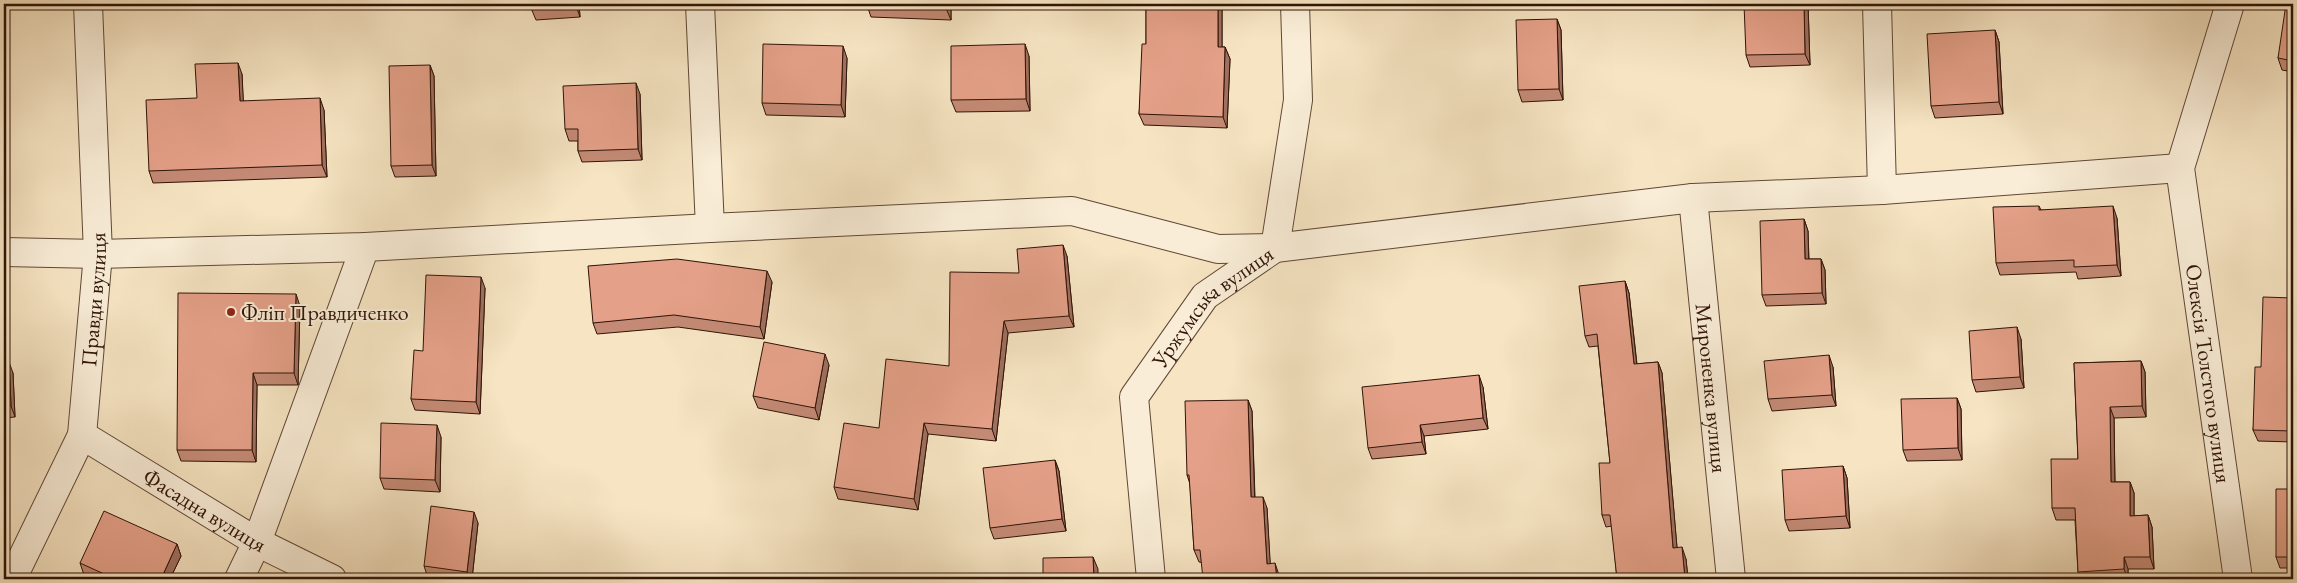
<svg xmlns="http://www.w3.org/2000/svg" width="2297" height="583" font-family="'EB Garamond',serif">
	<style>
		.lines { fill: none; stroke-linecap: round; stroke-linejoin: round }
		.street-casing { stroke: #614736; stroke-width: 30 }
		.street { stroke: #f9edd7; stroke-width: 28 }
		.wall { fill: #c48a75; stroke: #2f1307 }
		.shaded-wall { fill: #a0705f; stroke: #2f1307 }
		.building { fill: #e4a088; stroke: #2f1307 }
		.poi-dot { fill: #8f2418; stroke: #f9edd7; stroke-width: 2 }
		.labels { text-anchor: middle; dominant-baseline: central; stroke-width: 4; stroke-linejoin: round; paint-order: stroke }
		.street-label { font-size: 22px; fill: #2f1307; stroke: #f9edd7 }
		.poi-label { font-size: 22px; fill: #2f1307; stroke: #f9edd7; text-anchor: start }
	</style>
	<rect width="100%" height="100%" fill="#f6e4c2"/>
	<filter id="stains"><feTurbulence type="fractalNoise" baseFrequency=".004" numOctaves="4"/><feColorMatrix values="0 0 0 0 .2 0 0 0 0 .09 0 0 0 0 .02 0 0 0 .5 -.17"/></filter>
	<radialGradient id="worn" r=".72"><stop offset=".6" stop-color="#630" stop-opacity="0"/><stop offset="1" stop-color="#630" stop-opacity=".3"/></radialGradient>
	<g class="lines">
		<defs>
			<g id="street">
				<path d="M700 4 710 228"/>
				<path d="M1877 4 1882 190"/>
				<path id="s1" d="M2230 4 2180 168 2238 579"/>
				<path id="s2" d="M1693 198 1731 579"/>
				<path d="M4 252 98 254 365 247 710 228 1072 211 1218 249 1275 248 1693 198 1882 190 2180 168"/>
				<path id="s3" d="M82 435 257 542 332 579"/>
				<path id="s4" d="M12 579 82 435 98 254 88 4"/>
				<path d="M239 579 257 542 365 247"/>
				<path id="s5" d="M1151 579 1134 397 1205 296 1275 248 1298 100 1295 4"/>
			</g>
		</defs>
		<use href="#street" class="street-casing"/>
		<use href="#street" class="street"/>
	</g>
	<path class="wall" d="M531 4H579L580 17 536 20 531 8Z
		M951 4V20L871 17 867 5Z
		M1146 4H1222V47H1225L1230 59 1227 128 1144 125 1139 114 1146 44Z
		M1808 4 1810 65 1750 67 1746 55Z
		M2293 4V72L2282 70 2278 58Z
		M1557 19 1561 30 1563 100 1522 102 1518 90Z
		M1995 30 1999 42 2003 114 1935 118 1931 106Z
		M1029 56 1030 111 956 112 951 100Z
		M847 58 845 117 766 115 762 103Z
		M430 65 434 76 436 176 395 177 391 166Z
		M242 74 243 101 324 110 327 177 153 183 149 171 197 98Z
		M640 94 642 160 582 162 578 151V141H569L565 129Z
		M2039 206 2041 210 2117 218 2121 276 2078 279 2076 272 2000 275 1996 263Z
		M1804 219 1808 231 1809 259H1821L1825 270 1826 304 1766 306 1762 295Z
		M1067 256 1074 327 1008 333 996 441 928 434 918 510 838 499 834 487 879 428 949 366 1019 273Z
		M1625 281 1629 293 1637 364 1658 362 1662 373 1677 548 1686 559 1688 579H1617L1612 526 1606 527 1602 515 1610 463 1598 346 1589 347 1585 336Z
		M772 282 764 339 678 327 597 334 593 323Z
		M485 288 480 414 415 410 411 399 423 351Z
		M2293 298V442L2258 441 2253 430 2261 367Z
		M300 306 298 385H257L256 462 181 461 177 450Z
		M2021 339 2024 388 1976 392 1972 380Z
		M2141 361 2145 372 2146 417 2114 418 2115 482H2130L2134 493V516L2148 515 2152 527 2154 569H2128V579H2081L2078 572 2075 520H2056L2052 508 2078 459 2074 363Z
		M4 362 13 373 15 417 4 418Z
		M829 365 819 420 758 408 753 396Z
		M1833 367 1836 406 1772 411 1768 399Z
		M1483 387 1488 429 1424 436 1426 454 1372 459 1368 448Z
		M1957 398 1961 409 1962 460 1907 461 1903 450Z
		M1248 400 1252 411 1255 497 1267 508 1270 564 1279 575 1199 562 1194 550 1190 484 1187 475Z
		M441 437 440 492 384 489 380 478Z
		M1055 460 1059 471 1066 531 994 539 990 528Z
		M1843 466 1847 478 1850 528 1789 531 1785 520Z
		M2293 489V568H2280L2276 557Z
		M478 523 472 579H438L428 578 424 566Z
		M177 544 181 556 170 579H94L84 575 80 563Z"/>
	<path class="shaded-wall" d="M575 4H579L580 17 576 6Z
		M946 4H951V20L946 8Z
		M1218 4H1222V58L1218 47Z
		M1804 4H1808L1810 65 1805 54Z
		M1557 19 1561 30 1563 100 1559 89Z
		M1995 30 1999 42 2003 114 1999 102Z
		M1025 44 1029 56 1030 111 1026 99Z
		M843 46 847 58 845 117 841 105Z
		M1225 47 1230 59 1227 128 1223 117Z
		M238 63 242 74 244 113 240 101Z
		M430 65 434 76 436 176 432 165Z
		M636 83 640 94 642 160 638 149Z
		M320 98 324 110 327 177 322 165Z
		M2113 206 2117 218 2121 276 2117 265Z
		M1804 219 1808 231 1809 271 1805 259Z
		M1063 245 1067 256 1074 327 1069 316Z
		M1821 259 1825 270 1826 304 1822 293Z
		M767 271 772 282 764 339 760 327Z
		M481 277 485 288 480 414 476 402Z
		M1625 281 1629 293 1638 376 1634 364Z
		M296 294 300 306 298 385 294 373Z
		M1004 321 1008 333 996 441 992 429Z
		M2017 327 2021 339 2024 388 2020 377Z
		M825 354 829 365 819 420 815 408Z
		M1829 355 1833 367 1836 406 1832 395Z
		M2141 361 2145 372 2146 417 2142 406Z
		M9 362 13 373 15 417 11 406Z
		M1658 362 1662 373 1678 559 1673 548Z
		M253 373 257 385 256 462 252 450Z
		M1479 375 1483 387 1488 429 1483 418Z
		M1957 398 1961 409 1962 460 1958 448Z
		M1248 400 1252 411 1255 509 1251 497Z
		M2110 407 2114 418 2115 493 2111 482Z
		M924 423 928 434 918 510 914 499Z
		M437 425 441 437 440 492 435 480Z
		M1420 425 1424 436 1426 454 1422 442Z
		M1055 460 1059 471 1066 531 1062 519Z
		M1843 466 1847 478 1850 528 1846 516Z
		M2130 482 2134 493V528L2130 516Z
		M1263 497 1267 508 1271 576 1267 564Z
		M474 512 478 523 472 579H470L467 572Z
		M2148 515 2152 527 2154 569 2150 557Z
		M177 544 181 556 170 579H161Z
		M1682 547 1686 559 1688 579H1685Z
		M1093 557 1098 569V579H1094Z
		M2124 557 2128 569V579L2124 569Z
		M1275 563 1279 575 1280 579H1277Z"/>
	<path class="building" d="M531 4H575L576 6 531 8Z
		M867 4H946V8L867 5Z
		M1146 4H1218V47H1225L1223 117 1139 114 1142 44H1146Z
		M1744 4H1804L1805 54 1746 55Z
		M2286 4H2293V61L2278 58Z
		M1557 19 1559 89 1518 90 1516 20Z
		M1995 30 1999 102 1931 106 1927 34Z
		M763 44 843 46 841 105 762 103Z
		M1025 44 1026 99 951 100V46Z
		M238 63 240 101 320 98 322 165 149 171 146 100 197 98 195 64Z
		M430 65 432 165 391 166 389 66Z
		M636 83 638 149 578 151V129H565L563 86Z
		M2039 206V210L2113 206 2117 265 2074 267V260L1996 263 1993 207Z
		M1804 219 1805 259H1821L1822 293 1762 295 1760 221Z
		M1063 245 1069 316 1004 321 992 429 924 423 914 499 834 487 844 423 879 428 886 359 949 366 950 272 1019 273 1017 249Z
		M677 259 767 271 760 327 674 315 593 323 588 266Z
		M426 275 481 277 476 402 411 399 414 350 423 351Z
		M1625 281 1634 364 1658 362 1673 548 1682 547 1685 579H1617L1610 515H1602L1599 463H1610L1597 334 1585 336 1579 286Z
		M178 293 296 294 294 373H253L252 450H177Z
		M2263 297 2293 298V431L2253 430 2255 367H2261Z
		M2017 327 2020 377 1972 380 1969 331Z
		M764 342 825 354 815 408 753 396Z
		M1829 355 1832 395 1768 399 1764 361Z
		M2141 361 2142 406 2110 407 2111 482H2130V516L2148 515 2150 557H2124V569L2078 572 2075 508H2052L2051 459H2078L2074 363Z
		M4 362H9L11 406H4Z
		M1479 375 1483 418 1420 425 1422 442 1368 448 1362 387Z
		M1957 398 1958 448 1903 450 1901 399Z
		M1248 400 1251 497H1263L1267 564 1275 563 1277 579H1203L1200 550H1194L1189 475H1187L1185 401Z
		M381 423 437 425 435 480 380 478Z
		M1055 460 1062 519 990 528 983 468Z
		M1843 466 1846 516 1785 520 1782 470Z
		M2276 489H2293V557H2276Z
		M431 506 474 512 467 572 424 566Z
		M104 511 177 544 161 579H115L80 563Z
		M1093 557 1094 579H1043V558Z
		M2019 574V579H1986L1985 577Z
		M1852 578V579H1824Z"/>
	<circle class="poi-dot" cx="231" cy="312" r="5"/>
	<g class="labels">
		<g class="street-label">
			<text stroke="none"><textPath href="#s4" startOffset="296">Правди вулиця</textPath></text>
			<text stroke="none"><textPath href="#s5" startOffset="304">Уржумська вулиця</textPath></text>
			<text stroke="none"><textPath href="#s1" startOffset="379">Олексія Толстого вулиця</textPath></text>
			<text stroke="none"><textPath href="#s2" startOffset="191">Мироненка вулиця</textPath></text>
			<text stroke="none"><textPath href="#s3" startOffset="144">Фасадна вулиця</textPath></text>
		</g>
		<g class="poi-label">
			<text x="241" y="312">Фліп Правдиченко</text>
		</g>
	</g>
	<rect width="2297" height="583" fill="none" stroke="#f6e4c2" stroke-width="20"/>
	<rect x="5" y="5" width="2287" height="573" fill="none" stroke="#2f1307" stroke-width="2.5"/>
	<rect x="10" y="10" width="2277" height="563" fill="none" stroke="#2f1307"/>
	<rect width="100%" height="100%" filter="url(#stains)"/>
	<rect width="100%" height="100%" fill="url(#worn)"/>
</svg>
